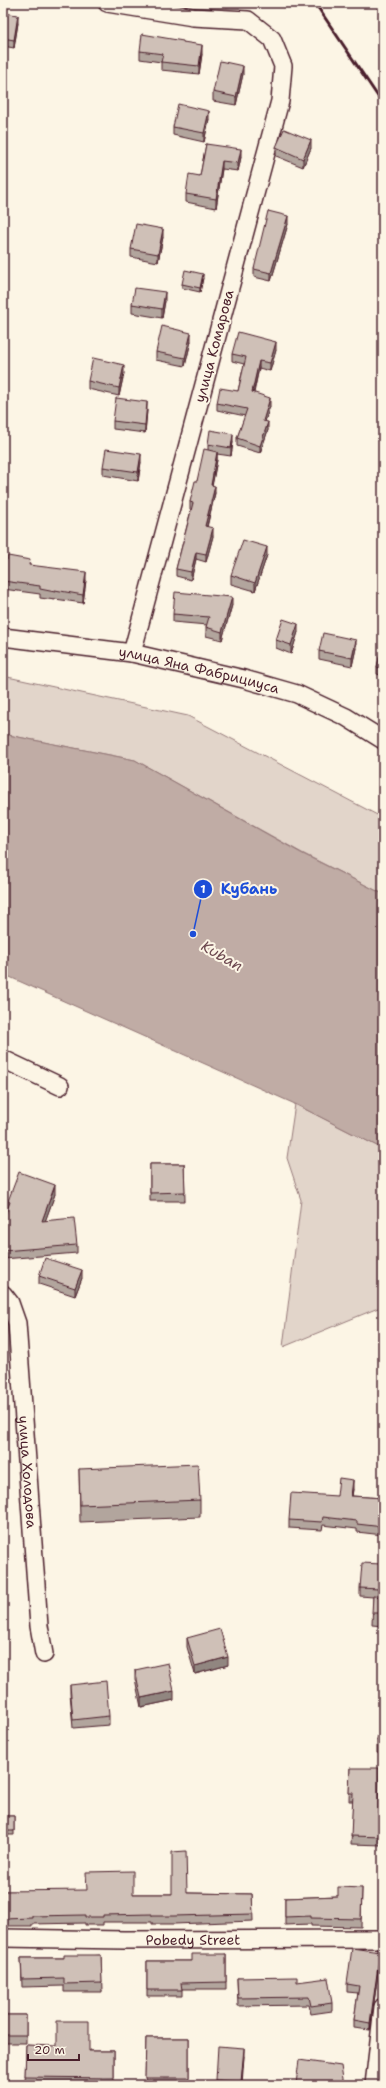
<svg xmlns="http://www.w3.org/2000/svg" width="386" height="2088" viewBox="0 0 386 2088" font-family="'Shantell Sans',sans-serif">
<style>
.green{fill:#e2d5ca;stroke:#967a7a}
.water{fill:#c0aca5;stroke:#917474}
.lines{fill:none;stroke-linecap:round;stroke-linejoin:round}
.minor-casing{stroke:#4a1f2b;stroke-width:20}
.minor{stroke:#fcf5e5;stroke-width:17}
.rail{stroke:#4a1f2b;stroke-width:3}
.wall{fill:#b2a59d;stroke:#4a1f2b}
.shaded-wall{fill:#918680;stroke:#4a1f2b}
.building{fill:#cfc0b7;stroke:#4a1f2b}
.labels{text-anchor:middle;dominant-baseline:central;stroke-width:4;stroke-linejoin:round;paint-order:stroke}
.street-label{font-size:14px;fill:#4a1f2b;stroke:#fcf5e5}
.water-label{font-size:15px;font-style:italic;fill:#6d4950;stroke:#fcf5e5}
.leader{fill:none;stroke:#1d4ed8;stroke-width:1.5}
.callout-dot{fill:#1d4ed8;stroke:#fcf5e5;stroke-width:1.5}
.mark-label{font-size:12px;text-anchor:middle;font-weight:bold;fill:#fff}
.callout-label{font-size:15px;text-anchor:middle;font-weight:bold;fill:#1d4ed8;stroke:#fcf5e5;stroke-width:4;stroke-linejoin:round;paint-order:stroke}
</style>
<rect width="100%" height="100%" fill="#fcf5e5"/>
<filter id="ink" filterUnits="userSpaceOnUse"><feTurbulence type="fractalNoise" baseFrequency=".025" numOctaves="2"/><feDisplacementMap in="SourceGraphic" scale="8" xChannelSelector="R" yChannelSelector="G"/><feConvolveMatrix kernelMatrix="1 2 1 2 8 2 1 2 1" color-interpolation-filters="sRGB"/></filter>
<g filter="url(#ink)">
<path class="green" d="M3,676l185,40 195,102v76l-81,-41 -167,-93 -132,-26z
M295,1104l88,45v157l-100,41 18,-147 -14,-42z"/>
<path class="water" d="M3,734l132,26 166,93 82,41v255l-88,-45 -292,-130z"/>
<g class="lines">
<defs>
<g id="minor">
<path d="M107,3l86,14 55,3 24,19 11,27 -3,35 -148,552"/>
<path id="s1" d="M3,637l129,16 112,26 53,15 49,23 37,23"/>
<path d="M3,1059l57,27"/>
<path id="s2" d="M3,1294l7,9 7,20 22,303 5,28"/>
<path id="s3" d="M3,1938l121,2 259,-1"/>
<path d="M374,2085l9,-78"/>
</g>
</defs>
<use href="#minor" class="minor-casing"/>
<use href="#minor" class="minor"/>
<path class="rail" d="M315,3l68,101"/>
</g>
<path class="wall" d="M3,13l15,10 -4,25 -11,-2z
M183,42l19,12 -3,20 -38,-4v-8l-21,-3v-8z
M243,74l-7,31 -23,-4v-9z
M209,119l-5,23 -31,-7v-8z
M206,144l35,13 -3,14 -16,-2 -6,39 -30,-6v-8l14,-18z
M276,147l35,1 -8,19 -27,-11z
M288,224l-17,57 -17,-4v-8z
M163,237l-5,25 -27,-5v-8z
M203,278l-3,14 -18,-4v-4z
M165,301l-3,17 -30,-5v-9z
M191,341l-6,25 -29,-6v-8z
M276,350l-6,21 -11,-3 -5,25 16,13 -5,15 3,9 -8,23 -23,-7v-8l8,-22 -28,-6v-7l21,-12 6,-27 -12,-3v-7z
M124,373l-5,23 -31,-7v-8z
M147,410l-2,23 -32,-4v-8z
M233,442l-2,14 -14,-2v6l-5,25 3,8 -8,34 6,9 -7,26 -10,-3 -5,21 -15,-4v-7l15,-59 -1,-1v-7l18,-52v-6z
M141,462l-3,19 -35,-6v-8z
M267,555l-12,36 -24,-7v-9z
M3,560l27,5 56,15 -3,23 -28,-4v1l-15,-2v-4l-37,-5z
M232,605l-10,35 -16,-4v-9l1,-2 -34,-3v-8z
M298,632l-7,22 -15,-6v-8z
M383,642v34l-6,-2v-7z
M356,648l-4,18 -33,-7v-8z
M150,1164h34l1,37h-35z
M55,1194l-10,27 32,24v8l-74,6v-38l5,-15v-5z
M39,1276l43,2 -7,18 -36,-12z
M79,1469l121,31v17l-120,5z
M353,1489l-1,7 31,2v37l-26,-3v-3l-34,-4 -1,5 -33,-2v-8l48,-24z
M381,1572l-1,25h3v29l-11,-1 1,-28 -13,-1v-8z
M187,1638l41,27 -33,9 -8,-27z
M135,1670l39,30 -33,7 -6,-28z
M70,1685l39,31v9l-36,3 -3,-35z
M383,1700v54l-6,-1v-12z
M350,1768l28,46 5,1v30l-32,-1 2,-43h-4z
M3,1816h11v19h-11z
M362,1888l-1,39 -50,-1v-2l-26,1v-27l53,-2z
M3,1891l130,3h39l15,-1 65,1 1,27 -79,3h-22v-2h-49v3h-18v-2l-53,1v2h-29z
M226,1954v35h-44v7h-35v-35h45z
M101,1955l1,37h-38v-6l-42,1 -1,-29h43z
M380,1960l-10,70 -16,-2v-8l4,-27 -11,-1v-8z
M237,1978l60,4 35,21v8l-21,3 -2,-9 -71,1z
M3,2015h23v28h-23z
M146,2038h43v47h-44z
M26,2045l63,6h25v34h-89z
M244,2056l-2,29h-26v-5z"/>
<path class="shaded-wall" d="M18,15v8l-4,25v-8z
M202,45v9l-3,20v-8z
M243,66v8l-7,31v-8z
M209,111v8l-5,23v-9z
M311,140v8l-8,19v-8z
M241,149v8l-3,14v-8z
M222,161v8l-6,39v-9z
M288,216v8l-17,57v-8z
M163,229v8l-5,25v-8z
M203,274v4l-3,14v-4z
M165,292v9l-3,17v-9z
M191,333v8l-6,25v-8z
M276,342v8l-6,21v-8z
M259,361v7l-7,31v-7z
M124,365v8l-5,23v-8z
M270,398v8l-7,22v-7z
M147,402v8l-2,23v-8z
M268,422v8l-8,23v-7z
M233,434v8l-2,14v-8z
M217,452v8l-6,32v-7z
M141,454v8l-3,19v-9z
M215,486v7l-10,41v-8z
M213,528v8l-7,26v-8z
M267,547v8l-12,36v-8z
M196,552v7l-5,21v-8z
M86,572v8l-3,23v-8z
M232,597v8l-10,35v-8z
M298,624v8l-7,22v-9z
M356,640v8l-4,18v-8z
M55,1185v9l-13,36v-9z
M82,1270v8l-7,18v-8z
M353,1480v9l-2,15v-8z
M381,1564v8l-2,25v-8z
M228,1657v8l-33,9v-8z
M174,1691v9l-33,7v-9z
M380,1952v8l-10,70v-7z
M244,2048v8l-3,29v-3z"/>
<path class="building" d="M3,13l15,2 -4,25 -11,-2z
M142,34l41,7v1l19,3 -3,21 -38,-4 2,-8 -23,-3z
M220,61l23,5 -7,31 -23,-5z
M178,104l31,7 -5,22 -31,-6z
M284,129l27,11 -8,19 -27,-12z
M206,144l35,5 -3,14 -16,-2 -6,38 -30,-5 3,-20 11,2z
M268,211l20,5 -17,57 -17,-4z
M136,224l27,5 -5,25 -27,-5z
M185,270l18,4 -3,14 -18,-4z
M135,288l30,4 -3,17 -30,-5z
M162,326l29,7 -6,25 -29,-6z
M238,332l38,10 -6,21 -11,-2 -7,31 18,6 -7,23 5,1 -8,24 -23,-8 10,-29 -30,-6 3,-15 18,3 8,-34 -14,-3z
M93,358l31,7 -5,23 -31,-7z
M116,398l31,4 -2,23 -32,-4z
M210,430l23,4 -2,14 -23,-4z
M106,449l35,5 -3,18 -35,-5z
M204,449l13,3 -6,33 4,1 -10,40 8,2 -7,26 -10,-2 -5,20 -15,-3 17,-66 -3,-1 5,-21h2z
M243,540l24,7 -12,36 -24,-8z
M8,556l22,4 -1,5 57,7 -3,23 -28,-5v2l-15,-3v-3l-37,-5v-21h4z
M175,592l57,5 -10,35 -16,-5 3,-10 -36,-3z
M283,619l15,5 -7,21 -15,-5z
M323,633l33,7 -4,18 -33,-7z
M383,642v27l-6,-2z
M150,1164h34l1,28 -35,1z
M19,1172l36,13 -13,36 32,-3 3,27 -74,6v-30l7,-19 -2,-1z
M45,1258l37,12 -7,18 -36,-12z
M198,1464l2,36 -120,5 -1,-36z
M339,1478l14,2 -2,16 32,2v29l-26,-3v-3l-34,-4 -1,5 -33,-2 2,-27 46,3z
M362,1563l19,1 -2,25 -19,-1z
M373,1596l10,1v16h-11z
M220,1629l8,28 -33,9 -8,-28z
M168,1663l6,28 -33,7 -6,-28z
M106,1681l3,35 -36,4 -3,-35z
M383,1700v41h-6z
M350,1768h29l-1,46 5,1v22l-32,-1 2,-43h-4z
M3,1816h11v15h-11z
M186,1851l1,42 65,1 1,20 -79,2h-22v-2l-49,1v2h-18v-2l-53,1v2l-29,1v-28l84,-1 -1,-18 47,-1v23h39v-42z
M338,1887l24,1 -1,31 -50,-1v-2l-26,1v-19l53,-2z
M352,1948l28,4 -10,71 -16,-3 5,-34 -12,-2z
M192,1954h34v28l-45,1 1,7h-35v-29h45z
M64,1955h37l1,28 -38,1v-6l-42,1 -1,-21h43z
M297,1977v5l31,-4 4,25 -21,3 -2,-9 -71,1 -1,-20z
M3,2015h23v20h-23z
M57,2021h32v30h25v27l-89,-1 1,-32 31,1z
M146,2038h43v40h-44z
M218,2046l26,2 -3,34 -25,-2z
M299,2060l42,6 3,19h-38l-10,-1z"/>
</g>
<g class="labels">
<g class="street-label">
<text transform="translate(214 346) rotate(-75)">улица Комарова</text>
<text stroke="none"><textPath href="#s1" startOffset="199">улица Яна Фабрициуса</textPath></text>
<text stroke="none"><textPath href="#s2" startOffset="182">улица Холодова</textPath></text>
<text stroke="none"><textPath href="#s3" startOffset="190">Pobedy Street</textPath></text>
</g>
<g class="water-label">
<text transform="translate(222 956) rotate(30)">Kuban</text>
</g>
</g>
<path class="leader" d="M193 934L203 889"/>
<g class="callout-dot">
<circle cx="193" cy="934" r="4"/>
<circle cx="203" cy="889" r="10"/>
</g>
<g class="mark-label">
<text x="203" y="893">1</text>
</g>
<g class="callout-label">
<text x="249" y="894">Кубань</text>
</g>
<rect width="386" height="2088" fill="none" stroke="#fcf5e5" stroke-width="16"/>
<rect x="8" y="8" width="370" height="2072" fill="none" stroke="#4a1f2b" stroke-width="1.5" filter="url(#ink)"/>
<path d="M28 2054v6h51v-6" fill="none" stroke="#4a1f2b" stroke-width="2"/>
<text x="34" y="2054" font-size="12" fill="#4a1f2b" stroke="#fcf5e5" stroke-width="3" paint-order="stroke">20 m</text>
</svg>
